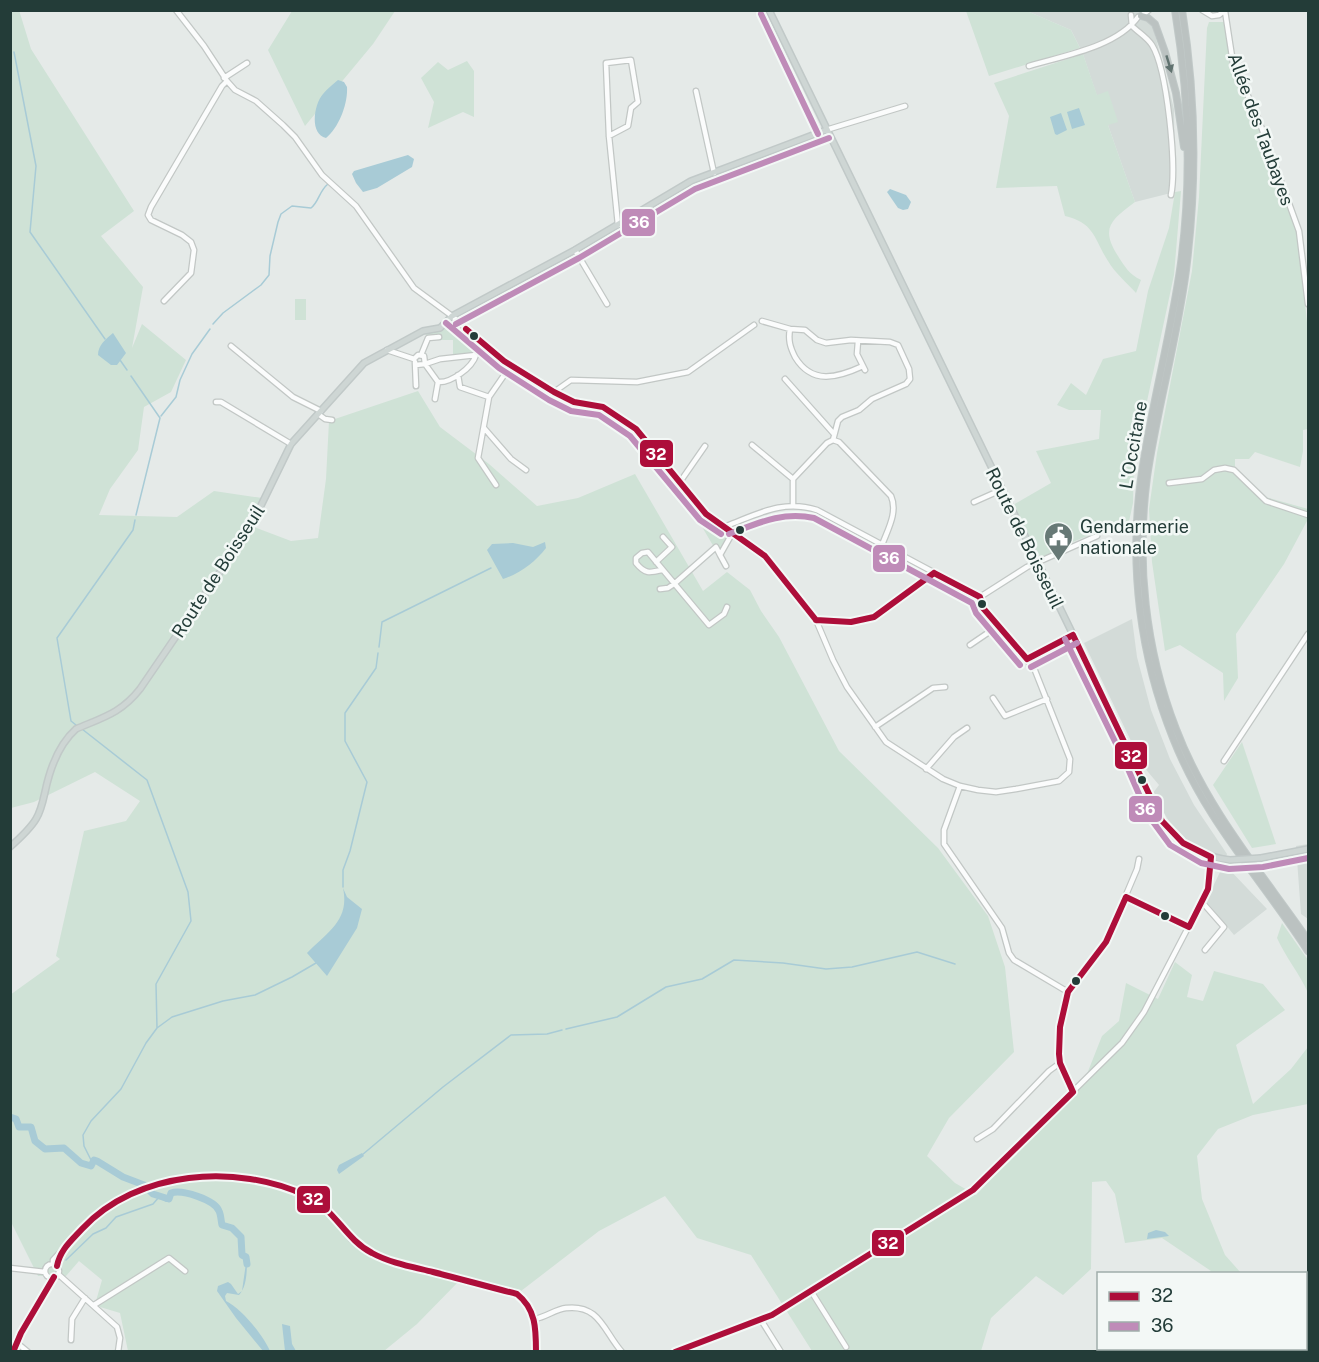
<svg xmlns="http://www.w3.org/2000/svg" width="1319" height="1362" viewBox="0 0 1319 1362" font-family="'Public Sans',sans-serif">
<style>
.built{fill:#d3dbd8}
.green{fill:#cfe2d6}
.water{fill:#a8cbd6}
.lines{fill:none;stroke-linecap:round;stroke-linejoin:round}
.stream{stroke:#a8cbd6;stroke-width:1.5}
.river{stroke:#a8cbd6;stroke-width:7}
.minor-casing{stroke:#c2c7c5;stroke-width:7}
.major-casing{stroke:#c1c9c8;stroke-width:8}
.highway-casing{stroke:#c1c9c8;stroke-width:8}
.minor{stroke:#fbfcfc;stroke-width:4.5}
.major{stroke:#ced6d4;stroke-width:5}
.highway{stroke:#bbc2c1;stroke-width:6}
.major-bridge-casing{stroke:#c1c9c8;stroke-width:8;stroke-linecap:butt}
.major-bridge{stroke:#ced6d4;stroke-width:5}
.bus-1-casing{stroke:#f3f8f6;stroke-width:10}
.bus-2-casing{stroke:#f3f8f6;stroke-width:10}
.bus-1{stroke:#ad0e3a;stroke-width:6}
.bus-2{stroke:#bf8bb8;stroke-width:6}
.oneway{fill:#60726f}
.bus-dot{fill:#233c38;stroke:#f3f8f6;stroke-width:2}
.labels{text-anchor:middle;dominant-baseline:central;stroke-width:5;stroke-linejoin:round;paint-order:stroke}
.street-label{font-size:18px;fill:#233c38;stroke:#f3f8f6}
.poi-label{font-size:18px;fill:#233c38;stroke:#f3f8f6;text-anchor:start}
.line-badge{stroke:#f3f8f6;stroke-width:2}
.badge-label{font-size:16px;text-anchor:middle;font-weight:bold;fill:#fff}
</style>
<rect width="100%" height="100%" fill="#e5eae8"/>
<path class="built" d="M1027,11h122l25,98 1,83 -40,10 -27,-77v-33l-11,4 -14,-42 -12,-24z
M1132,619l5,38 14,53 19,49 24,46 33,49 -1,3 -17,-5 -21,-11 -16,-14 -19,-34 6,-8 -16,-19 -59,-123z
M1308,844v75l-7,-5 -5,-68z
M1226,866l41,43 -33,26 -28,-34 15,-31z"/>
<path class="green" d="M19,10l12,39 103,162 -33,25 42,51 -11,61 10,-24 44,36 -15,32 -27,15 -6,43 -28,39 -11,26 78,2 37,-26 48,7 -8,29 37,14 27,-3 8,-59 3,-58 89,-30 22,36 49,37 48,42 41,-8 57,-24 68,117 24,-19 23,18 11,21 18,26 60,114 99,97 50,68 17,51 9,85 -65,66 -22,38 28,27 21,12 107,-111 19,-48 17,-15 7,-38 32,16 17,-37 17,13 -5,22 16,4 11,-30 49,13 22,26 -49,35 17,59 38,-35 17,-22v57l-55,11 -35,14 -21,27 5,43 23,56 16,18h-34l4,-2 -49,-33 -37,5 -10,-49 -9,-13 -14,1 -1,87 -28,26 -27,-19 -45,42 -10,33h-169l-61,-96 -54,-17 -32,-42 -66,35 -78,60 -60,-12 -44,45 -33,27h-256l-8,-38 -20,-6 -4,-6 6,-21 -23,-19 -13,15h-28l-27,-54 -1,-227 50,-36 -4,-3 28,-125 42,-10 14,-20 -45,-29 -61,30 -23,6 -1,-797z
M292,11h103l-22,33 -68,82 -37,-76z
M966,11h61l44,19 9,18 -91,28z
M1209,22h15l12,51 29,65 33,96 10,98v97l-5,1v21l-3,16 -45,-15 -6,7h-14v13l20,22 53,15v12h-1l-23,43 -48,70 2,44 -14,23 -1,-28 -43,-28 -15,6 -13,-89 -3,-53 8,-56 35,-182 7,-74 8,-169z
M1083,54l14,41 11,-4 10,31 -10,3 27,77c-24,18 -35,26 -17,54 7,11 11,18 23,24l-5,13c-9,-10 -21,-20 -28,-32 -14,-22 -13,-38 -43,-45l-8,-30 -61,2 13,-72 -15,-33z
M467,61l7,10v46l-11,-5 -35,16 6,-26 -13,-24 17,-16 10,8z
M1181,191l-7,84 -40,187 -1,41 -5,23 -6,3 -6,-5 -60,25 -5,5 -11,3 -27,-52 38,-22 -15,-32 63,-12 2,-29h-32l-12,-5 14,-22 15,12 17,-36 33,-8 12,-60 21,-63 6,-36z
M295,299h11v21h-11z
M451,320l24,22 -3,12 -19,3v-17h-14v-4l-13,-1v-3z
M702,512l26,21 1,4 -11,17 -20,-34z
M1242,742l34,102 -24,4 -39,-63z
M1282,923l26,37v33c-8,-19 -22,-35 -31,-55z
M1308,1270v75l-2,6h-18l1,-2 17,-1v-74l-4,-1z"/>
<path class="water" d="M338,80l6,2 3,5c1,17 -8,40 -21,51 -17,-4 -12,-34 -3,-44 4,-5 10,-10 15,-14z
M1079,108l6,17 -13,4 -5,-17z
M1061,113l6,17 -10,5 -2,-1 -5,-17z
M408,155l6,4 -2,8 -35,21 -14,4 -7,-9 -4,-9 2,-3z
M890,189l16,6 5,7 -3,7 -5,1 -5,-2 -11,-16z
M113,333l13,20 -9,12h-6l-13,-10c0,-10 8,-16 15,-22z
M545,542l1,6c-11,14 -25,25 -43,31l-16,-29 5,-6 21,-1 20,4z
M343,888l4,9 15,12 -5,19 -30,48 -20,-23c20,-21 43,-32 36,-65z
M11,1117l5,2 3,8h12c3,9 5,24 19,22 6,0 9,-4 14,-2 12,5 13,18 27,19l3,-6 3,1 26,16 21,8 -3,1c-6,-5 -11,-4 -18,-7 -10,-5 -19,-10 -26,-17l-6,5 -10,-1 -18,-18c-6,0 -10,3 -15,3 -13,0 -15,-13 -18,-22l-13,-1 -2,-9z
M362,1153l2,3 -25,18 -2,-4 2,-5z
M173,1191c17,-1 33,8 46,18l3,16 10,3 9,9 1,17 5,4c0,12 0,29 -8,37l-12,-2 -2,3 1,5c15,7 38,35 44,50h-7l-27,-33 -19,-27 1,-5 10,-4 3,2 7,10 4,-3 4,-28 -1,-5 -5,-1c1,-10 3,-25 -9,-28 -4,-1 -7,-1 -11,-3l-2,-16 -19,-12 -24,-6 -5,9 -4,1 -15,-8 16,5h2z
M1156,1230l9,2 4,4 -22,3 1,-6z
M282,1324l8,2 2,18 4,7h-11z"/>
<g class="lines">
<path class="stream" d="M14,52l22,114 -6,66 75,107
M213,324l10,-11 38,-28 8,-10 1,-19 8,-34 3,-8 11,-8 19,2c8,-6 8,-17 17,-24
M120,360l7,10
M131,376l29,42 -24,97
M161,416l15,-19 4,-17 12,-26 18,-25
M379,647l3,-25 109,-54
M76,725l-5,-4 -14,-83 76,-108 2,-10
M82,729l65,51 41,112 3,29 -35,63 1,44 -11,15 -25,46 -30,32 -8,14 1,11 8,16
M343,887v-17l7,-19 17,-69 -22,-41v-28l31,-45 2,-15
M157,1028l15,-11 51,-16 32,-6 37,-18 24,-14
M566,1029l51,-12 49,-30 36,-8 32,-19 49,3 43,6 26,-2 65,-15 38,12
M362,1155l81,-68 68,-52 36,-1 15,-4
M66,1260l27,-26 13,-6 10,-11 37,-13 6,-7"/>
<path class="river" d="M10,1117l6,2 3,8h12l4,14 10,8 19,-1 17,15 10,3 3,-6 3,1 26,16 21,8 9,9 16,5 2,-6c11,-4 44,7 48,18 2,4 2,10 3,14l10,3 9,9 1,18 4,2 1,7"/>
<defs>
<path id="minor" d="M176,10l28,36 23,35 8,9 21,11 27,24 12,12 27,38 34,31 58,82 38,28 52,45 50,31 20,10 20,2 9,3 33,22 70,85 59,42 51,64 17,40 14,27 39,55 57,37 17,7 18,4 18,2 20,-3 43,-8 10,-9 1,-13 -36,-91 -51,-60 -3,-11 -163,-87c-34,-11 -59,4 -91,16
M1202,10l10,6 7,-1 6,-5
M1225,11l8,52 25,55 41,113 9,73
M1131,15l1,11c6,6 15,11 20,19 15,24 25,121 19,150
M1141,16l8,-6
M1029,66c33,-10 88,-19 109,-49
M224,78l23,-15
M696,91l18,82
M826,130l79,-24
M609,136l19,-10 3,-18 7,-6 -7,-42 -25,3 3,73 9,89
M575,250l32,54
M164,301l27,-28 3,-23 -3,-8 -9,-7 -31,-15 -3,-5 3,-8 71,-121 5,-5
M762,321l28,8 15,1 12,10 9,3 25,-3 39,2 8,3 11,24 1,10 -4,5 -34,15 -13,11 -17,7 -4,4 -5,19
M790,329c-2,11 0,18 5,28 17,28 42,21 68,9
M858,341l-1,13 8,16
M231,346l62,51 28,14
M387,350l27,9
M421,355l7,-17 11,-1
M414,359l4,-4 6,1 1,8 13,18
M415,362l1,24
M416,365l9,-1 15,-5 36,-4
M458,375l2,12 29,10
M785,379l49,55
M438,382c13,1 34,-14 38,-27 1,-5 1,-10 2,-15
M554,392l17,-12 66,2 51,-10 66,-47
M435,399l3,-17
M216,402h5l70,42
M318,414l7,5 7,1
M484,428l27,31 15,11
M752,445l41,34
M680,482l25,-36
M1169,483l33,-4 12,-9 11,-2 9,2 32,31 42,14
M496,485l-18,-27 11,-61 18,-26 2,-6
M974,502l27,-12
M793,505v-26l34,-36 6,-3 6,2 52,54c7,16 -3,33 -9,49
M656,562l16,-15 -9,-10
M726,566l-6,-11 13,-23
M662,570c-13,3 -17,4 -26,-7v-5l6,-5 6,-1 61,73 15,-11 3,-7
M660,589l8,-1 6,-4 42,-37 4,8
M980,597l47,-30 70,-31
M816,620l35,2 23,-5 60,-44
M970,645l28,-19
M1027,659l46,-24
M993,698l12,18 42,-17
M875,727l58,-39 12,-1
M1224,761l84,-127
M926,769l28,-32 13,-9
M960,786l-16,44v14l58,84 7,25 5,7 54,32
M1126,897l63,30
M1202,902l22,25 -19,23
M1073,1092l-13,-29 -1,-9 1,-27 8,-35 38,-50 31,-73 2,-10
M977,1139l16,-10 56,-58 11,-8
M53,1264v-4l32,-34 20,-18 39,-19 40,-11 30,-1 40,2 34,9 22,9 17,12 24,30 21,14 29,11 116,30c21,14 19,35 19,58
M45 1271a7 7 0 1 1 14 0a7 7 0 1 1-14 0Z
M10,1268l35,4
M58,1274l59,53 3,11 -2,14
M811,1291l35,56
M94,1305l75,-47 16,13
M535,1319c11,-2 21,-10 31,-11 34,-4 38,24 56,44
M761,1320l20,32
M71,1340l1,-21 13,-21
M17,1343l11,9
M13,1352l8,-19 33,-56
M674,1352l58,-21 40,-16 201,-125 149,-147 22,-31 60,-115 5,-13 2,-27"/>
<path id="major" d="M769,10l364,748c21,51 36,95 97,102
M10,847c9,-8 20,-18 26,-28 5,-8 7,-18 9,-27 5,-24 13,-47 31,-63 28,-12 45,-16 64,-40l110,-161 41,-84 73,-81 59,-32 17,-3 12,-12 123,-66 116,-69 135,-51
M1261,858l47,-9"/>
<path id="highway" d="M1175,10c14,84 17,169 6,253 -10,73 -30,143 -40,216 -12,87 -1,177 32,259 33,84 88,140 135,213
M1182,10c14,87 15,173 4,260 -9,70 -29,138 -39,207 -11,85 -2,172 29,252 30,79 84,142 132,211
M1141,16l7,2 7,6 10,28 11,41 8,54"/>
</defs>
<use href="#minor" class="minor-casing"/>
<use href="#major" class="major-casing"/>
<use href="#highway" class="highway-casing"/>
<use href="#minor" class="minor"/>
<use href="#major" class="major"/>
<use href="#highway" class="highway"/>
<defs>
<path id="major-bridge" d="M1230,860l31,-2"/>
</defs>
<use href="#major-bridge" class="major-bridge-casing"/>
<use href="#major-bridge" class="major-bridge"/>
<defs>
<path id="bus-1" d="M466,329l38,32 50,31 20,10 29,5 33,22 70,85 59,42 51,64
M934,573l46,24 3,11 44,51
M816,620l35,2 23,-5 60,-44
M1073,635l89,186 21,22 28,14
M1027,659l46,-24
M1126,897l63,30
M1189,927l19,-38 3,-32
M1073,1092l-13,-29 -1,-9 1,-27 8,-35 38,-50 20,-45
M57,1266c3,-16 14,-25 25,-37 55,-59 155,-66 225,-33 28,13 38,43 65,57 18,10 41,14 61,19 28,7 56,15 84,22 19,15 19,35 19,58
M13,1352l8,-19 33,-56
M675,1352l97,-37 201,-125 100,-98"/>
<path id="bus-2" d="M761,14l57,120
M446,323l53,45 50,32 22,11 28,4 31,21 70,84 21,14
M456,324l123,-66 116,-69 134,-51
M729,534c29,-11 54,-23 85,-16l158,85 4,10 44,52
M1065,639l60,123 23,53 22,30 31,18 28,6 34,-2 45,-9
M1031,667l46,-24"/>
</defs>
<use href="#bus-1" class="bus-1-casing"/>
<use href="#bus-2" class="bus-2-casing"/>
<use href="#bus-1" class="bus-1"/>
<use href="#bus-2" class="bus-2"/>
</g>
<defs><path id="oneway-solid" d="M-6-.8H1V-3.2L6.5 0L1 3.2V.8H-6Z" transform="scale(1.5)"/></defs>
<use class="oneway" href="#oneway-solid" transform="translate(1169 64) rotate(73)"/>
<defs>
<symbol id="civic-pin" viewBox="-11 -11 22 30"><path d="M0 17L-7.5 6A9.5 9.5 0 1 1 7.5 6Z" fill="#677976" stroke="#f3f8f6"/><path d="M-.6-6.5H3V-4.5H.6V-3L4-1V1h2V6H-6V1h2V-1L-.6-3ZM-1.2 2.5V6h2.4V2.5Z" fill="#fff"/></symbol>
</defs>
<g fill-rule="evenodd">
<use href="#civic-pin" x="1042" y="520" width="33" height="45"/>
</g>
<g class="bus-dot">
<circle cx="474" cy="336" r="5"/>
<circle cx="740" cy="530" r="5"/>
<circle cx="982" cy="604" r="5"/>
<circle cx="1142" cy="780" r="5"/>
<circle cx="1165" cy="916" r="5"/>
<circle cx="1076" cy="981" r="5"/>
</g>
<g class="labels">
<g class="street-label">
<text transform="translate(1261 129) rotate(70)">Allée des Taubayes</text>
<text transform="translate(1133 445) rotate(-80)">L'Occitane</text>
<text transform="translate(1025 538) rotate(64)">Route de Boisseuil</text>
<text transform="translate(218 571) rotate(-57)">Route de Boisseuil</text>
</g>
<g class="poi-label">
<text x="1080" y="526">Gendarmerie<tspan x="1080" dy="21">nationale</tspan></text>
</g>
</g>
<g class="line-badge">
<rect x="621" y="208" width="35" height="29" rx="6" fill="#bf8bb8"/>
<rect x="639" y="439" width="35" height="29" rx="6" fill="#ad0e3a"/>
<rect x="872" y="544" width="34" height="29" rx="6" fill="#bf8bb8"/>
<rect x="1114" y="741" width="34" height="29" rx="6" fill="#ad0e3a"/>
<rect x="1128" y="795" width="35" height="28" rx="6" fill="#bf8bb8"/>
<rect x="296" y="1185" width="35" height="29" rx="6" fill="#ad0e3a"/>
<rect x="871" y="1229" width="34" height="28" rx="6" fill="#ad0e3a"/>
</g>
<g class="badge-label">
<text x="639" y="228">36</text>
<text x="656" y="460">32</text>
<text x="889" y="564">36</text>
<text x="1131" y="762">32</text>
<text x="1145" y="815">36</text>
<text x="313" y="1205">32</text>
<text x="888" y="1249">32</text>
</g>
<rect width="1319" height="1362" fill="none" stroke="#233c38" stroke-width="24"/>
<rect x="1097" y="1272" width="210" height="78" fill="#f3f8f6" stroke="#a0adaa" stroke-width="1.5"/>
<rect x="1109" y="1292" width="30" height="9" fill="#ad0e3a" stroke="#a0adaa" stroke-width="1.5"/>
<text x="1151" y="1302" font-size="18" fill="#233c38">32</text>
<rect x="1109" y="1322" width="30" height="9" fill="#bf8bb8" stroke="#a0adaa" stroke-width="1.5"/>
<text x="1151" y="1332" font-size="18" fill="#233c38">36</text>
</svg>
